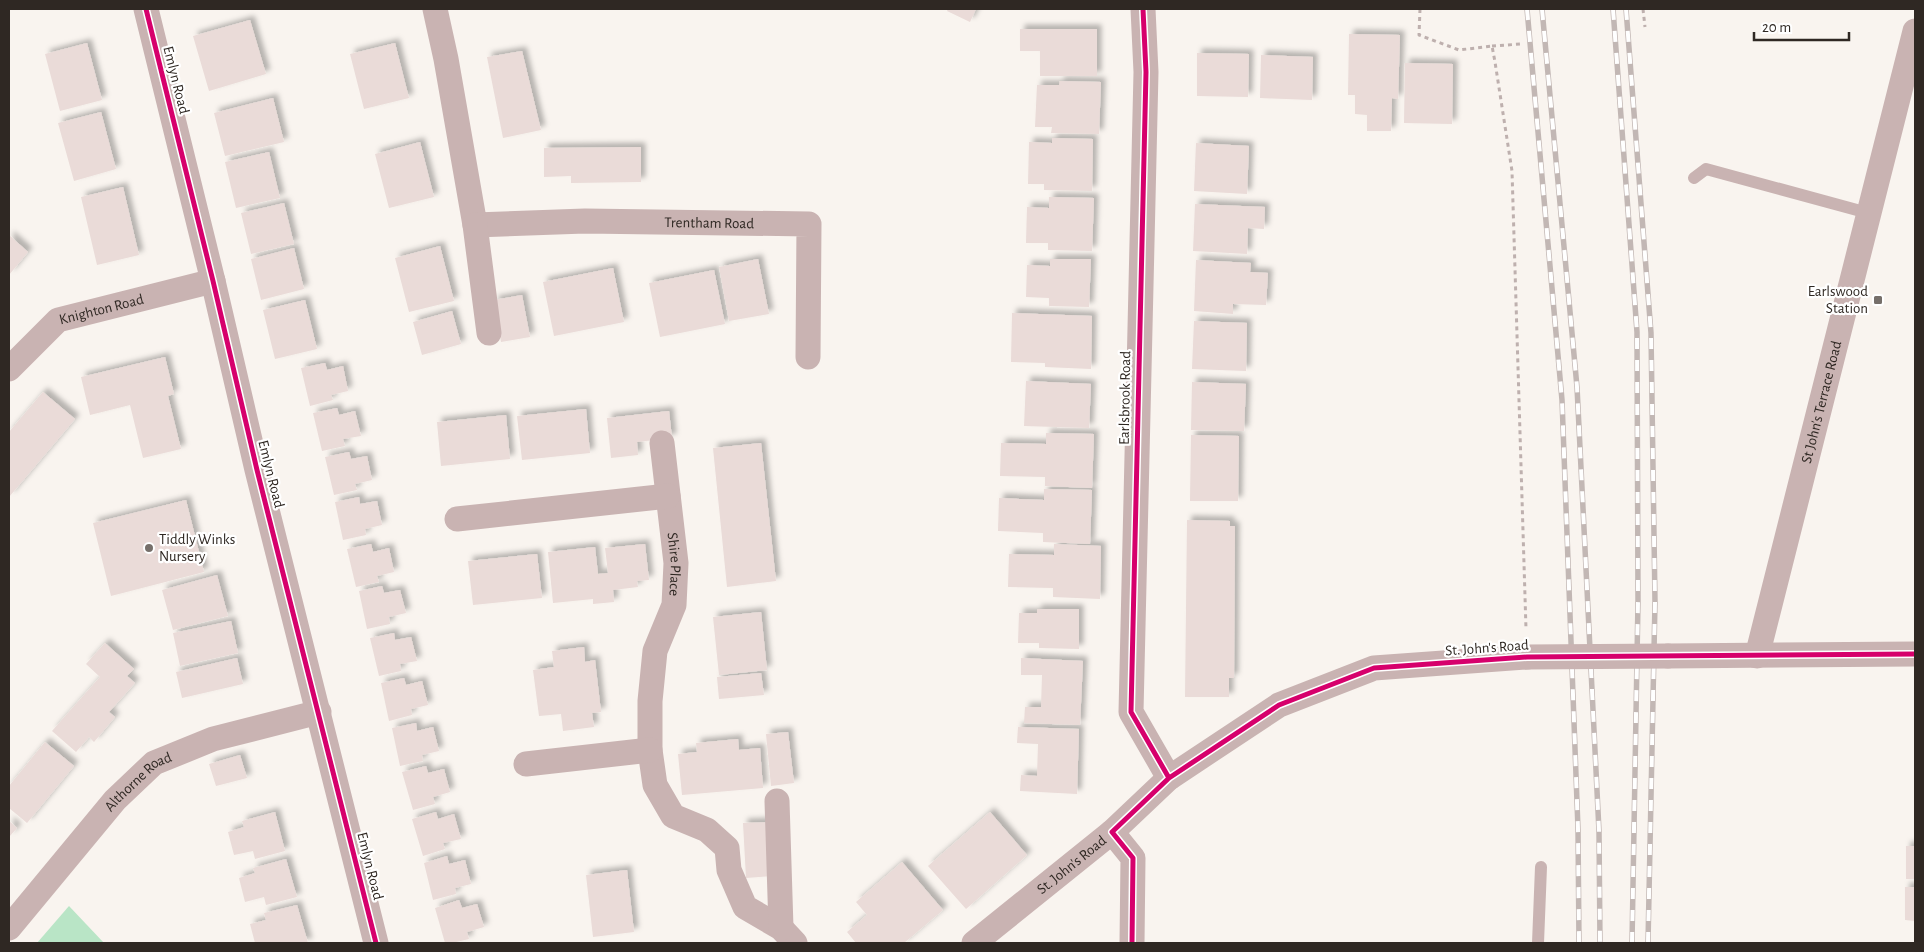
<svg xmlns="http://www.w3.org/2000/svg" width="1924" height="952" viewBox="0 0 1924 952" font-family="'Alegreya Sans',sans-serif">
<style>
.green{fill:#b9e5c6}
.building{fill:#eadbd8;filter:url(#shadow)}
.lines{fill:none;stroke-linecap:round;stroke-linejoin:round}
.path{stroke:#beb0ae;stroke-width:3;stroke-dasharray:4 4;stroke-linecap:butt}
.service{stroke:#c9b3b2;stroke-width:12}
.minor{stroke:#c9b3b2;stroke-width:25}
.rail-casing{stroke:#c2b7b4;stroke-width:5.5}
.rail{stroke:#fff;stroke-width:4;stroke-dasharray:11;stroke-linecap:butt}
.minor-bridge{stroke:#c9b3b2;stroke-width:25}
.cycleway-casing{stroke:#fff;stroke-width:8}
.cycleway{stroke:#d6006c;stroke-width:5}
.poi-dot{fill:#766f6a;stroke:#fff;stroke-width:2}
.labels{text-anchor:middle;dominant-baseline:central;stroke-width:4.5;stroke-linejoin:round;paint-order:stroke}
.street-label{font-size:15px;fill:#2f2823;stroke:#fff}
.poi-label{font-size:15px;fill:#2f2823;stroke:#fff;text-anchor:end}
</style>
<defs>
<filter id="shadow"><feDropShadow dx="4.5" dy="-4.5" stdDeviation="2.5" flood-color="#0004"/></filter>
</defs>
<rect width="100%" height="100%" fill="#f9f4ef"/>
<path class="green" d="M69,906l35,37h-67z"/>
<path class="building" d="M948,9h28l-6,13 -23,-11z
M250,20l16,54 -57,17 -16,-55z
M1020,29h77v47h-57v-25h-20z
M1349,34l51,1 -2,64 -6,-1 -1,33h-24v-16l-12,-1v-19h-7z
M87,43l15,57 -42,11 -15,-57z
M395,43l14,55 -45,11 -14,-55z
M522,51l19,79 -38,8 -16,-81z
M1197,53l52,1 -1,43 -51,-1z
M1261,55l52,2 -1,43 -52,-2z
M1405,63l48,1 -1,60 -48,-1z
M1060,81l41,1 -2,52 -48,-1 1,-6h-17l2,-42h22z
M273,98l11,44 -59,14 -11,-43z
M101,112l15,57 -42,12 -16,-58z
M1052,138l41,1 -1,52 -48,-1v-6h-16l1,-42 23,1z
M420,142l14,55 -45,11 -14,-54z
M1196,143l53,3 -2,48 -53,-3z
M641,147v35l-70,1v-7l-27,1v-29z
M269,152l11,46 -44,10 -11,-46z
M123,187l16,68 -42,10 -16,-68z
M1049,197l45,1 -2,53 -44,-1v-7h-22l1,-36 22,1z
M284,203l10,41 -43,10 -10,-41z
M1195,204l70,3 -1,22 -16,-1 -1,26 -54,-3z
M9,235l19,17 -19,23z
M440,246l14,55 -45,11 -14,-54z
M294,248l10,41 -43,11 -10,-41z
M758,259l11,55 -40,7 -10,-54z
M1050,259h41l-2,48 -40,-1v-8l-23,-1 1,-32 23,1z
M1196,260l55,3 -1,9 18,1 -2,32 -33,-1v10l-39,-3z
M613,268l11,54 -70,14 -11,-54z
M714,270l11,54 -65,13 -11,-54z
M522,295l8,42 -29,5 -7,-42z
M305,300l12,49 -42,10 -12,-49z
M452,311l9,33 -39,11 -9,-33z
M1012,313l80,3 -1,53 -46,-2v-4l-34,-1z
M1194,321l53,2 -1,48 -54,-2z
M165,357l9,37 -6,2 13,53 -38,9 -13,-53 -40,10 -9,-38z
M325,363l2,7 16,-4 5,25 -17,4 2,5 -23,6 -9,-38z
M1026,381l65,3 -2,44 -65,-2z
M1192,382l54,2 -2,47 -53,-1z
M43,392l32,27 -66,78v-65z
M337,408l2,7 16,-4 6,25 -18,3 2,7 -23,5 -9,-38z
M586,409l4,44 -68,7 -5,-44z
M669,411l3,27 -35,4 1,13 -27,3 -4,-40z
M506,415l4,44 -69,7 -4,-44z
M1046,433l48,1 -2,54 -47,-2v-9l-45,-1 1,-33 45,1z
M1191,435l48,1 -1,65h-48z
M761,443l15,138 -49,6 -14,-139z
M349,452l2,7 16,-3 5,24 -17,4 2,6 -23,5 -9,-38z
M1044,489l48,1 -2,54 -47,-2v-9l-45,-2 1,-33 45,2z
M359,497l1,7 17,-3 5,24 -17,4 1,6 -23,5 -8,-38z
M186,500l18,72 -93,24 -18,-73z
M1187,520l43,1v5h5l-1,152h-5v19h-44z
M371,544l2,8 16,-4 5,24 -17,4 2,6 -23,5 -9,-38z
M645,544l4,36 -12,1 1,6 -25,3 1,12 -21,2v-5l-40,4 -5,-51 47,-5 3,27 10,-1 -3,-25z
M1054,544l47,2 -1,53 -47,-2v-9l-45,-1 1,-33 45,1z
M537,554l5,44 -69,7 -5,-44z
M217,575l11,41 -55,14 -11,-40z
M382,586l2,7 16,-3 6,23 -17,4 1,7 -23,5 -8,-38z
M1037,609h42v40l-40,-1v-5h-21l1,-30h18z
M761,612l6,58 -48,5 -6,-58z
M231,621l7,32 -58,13 -7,-33z
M394,633l1,7 16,-3 6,24 -17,3 1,7 -22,5 -9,-38z
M105,643l29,26 -7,7 8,7 -26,29 6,5 -21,25 -5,-5 -13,15 -24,-21 48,-54 -14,-13z
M584,647l1,15 10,-2 6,52 -9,1 2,14 -31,4 -2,-17 -22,2 -6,-46 21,-3 -2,-16z
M237,658l6,26 -61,14 -6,-26z
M1021,658l62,3 -3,64 -56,-2 1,-16h16l1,-32h-21z
M761,673l3,22 -45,4 -2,-22z
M404,678l2,7 16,-4 6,24 -17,4 1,6 -23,6 -8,-38z
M416,723l1,8 16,-4 6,24 -17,4 1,6 -23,5 -8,-38z
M1018,727l61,2 -2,65 -57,-3 1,-16 16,1 1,-32 -21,-1z
M788,732l6,51 -23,3 -5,-52z
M738,739l1,11 21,-2 3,40 -81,7 -4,-41 19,-2 -1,-9z
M45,742l29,24 -47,57 -18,-15v-22z
M240,755l7,23 -31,8 -7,-22z
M426,766l2,7 16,-4 6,23 -17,5 2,7 -22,6 -11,-38z
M275,812l10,39 -30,8 -2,-8 -19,4 -6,-23 16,-5 -2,-6z
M436,812l2,7 16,-5 7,25 -18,4 2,6 -22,7 -11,-37z
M990,812l37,43 -61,54 -38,-43z
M9,821l8,7 -8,9z
M770,822l3,54 -27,2 -3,-55z
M1906,846h9v33h-9z
M447,856l2,8 16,-4 6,24 -16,4 1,6 -23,6 -9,-37z
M286,859l11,38 -31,8 -2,-8 -19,5 -6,-24 16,-5 -2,-5z
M902,862l41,48 -39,33h-48l-9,-11 20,-17 -11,-13z
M627,870l7,62 -41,5 -7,-62z
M1905,887h10v34l-10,-1z
M459,900l3,8 15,-4 7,23 -17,5 2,7 -17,4h-7l-10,-35z
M297,905l11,38h-53l-5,-19 16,-4 -2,-7z"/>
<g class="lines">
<path class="path" d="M1420,9l-1,26 40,15 33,-4 3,16 17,109 14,458
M1643,9l2,18
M1492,46l29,-2"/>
<path class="service" d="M1694,178l12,-9 162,44
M1538,943l3,-76"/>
<g class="minor">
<path d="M146,9l67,272 44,189 119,473"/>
<path id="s1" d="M435,9l11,50 29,166 110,-4 224,3 -1,133"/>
<path d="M1143,9l3,63 -15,640 38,66"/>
<path d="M475,225l14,108"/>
<path id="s2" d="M9,369l49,-49 155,-39"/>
<path id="s3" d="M662,443l14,120 -2,42 -19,46 -5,50v49l5,35 18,31 34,14 20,18 2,22 16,37 36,21 14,15"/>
<path d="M457,519l211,-23"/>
<path d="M1668,656l247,-2"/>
<path id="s4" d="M1757,656l158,-625"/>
<path d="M526,764l124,-14"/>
<path d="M777,801l4,127"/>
<path d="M1112,832l21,26 -1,85"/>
<path id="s5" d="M9,928l106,-128 39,-37 59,-24 106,-27"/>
<path id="s6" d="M974,943l138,-111 57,-54 110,-73 95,-37 153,-11"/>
</g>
<defs>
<path id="rail" d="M1527,9l35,391 16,429 1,114
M1542,9l35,378 22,444 1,112
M1613,9l24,323 1,269 -6,342
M1626,9l25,324 4,269 -7,341"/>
</defs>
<use href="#rail" class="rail-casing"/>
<use href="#rail" class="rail"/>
<path class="minor-bridge" d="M1527,657l141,-1"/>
<defs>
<path id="cycleway" d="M146,9l67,272 44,189 119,473
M1143,9l3,63 -15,640 38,66
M1132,943l1,-85 -21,-26 57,-54 110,-73 95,-37 153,-11 388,-3"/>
</defs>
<use href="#cycleway" class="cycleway-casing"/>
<use href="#cycleway" class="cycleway"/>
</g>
<g class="poi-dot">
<rect x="1873" y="295" width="10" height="10" rx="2.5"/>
<circle cx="149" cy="548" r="5"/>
</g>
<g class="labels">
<g class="street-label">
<text transform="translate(176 80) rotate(76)">Emlyn Road</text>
<text stroke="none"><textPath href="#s1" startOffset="454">Trentham Road</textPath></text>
<text stroke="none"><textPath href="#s2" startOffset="114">Knighton Road</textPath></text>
<text transform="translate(1125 398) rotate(-89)">Earlsbrook Road</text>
<text stroke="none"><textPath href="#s4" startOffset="262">St John's Terrace Road</textPath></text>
<text transform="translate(271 474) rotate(76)">Emlyn Road</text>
<text stroke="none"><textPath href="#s3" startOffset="122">Shire Place</textPath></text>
<text transform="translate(1487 648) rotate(-4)">St. John's Road</text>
<text stroke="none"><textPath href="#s5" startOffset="196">Althorne Road</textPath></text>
<text stroke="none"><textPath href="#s6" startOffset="125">St. John's Road</textPath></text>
<text transform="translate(370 866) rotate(76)">Emlyn Road</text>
</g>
<g class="poi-label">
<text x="1868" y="291">Earlswood<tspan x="1868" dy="17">Station</tspan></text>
<text x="159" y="539" text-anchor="start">Tiddly Winks<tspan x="159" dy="17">Nursery</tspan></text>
</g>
</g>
<rect width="1924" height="952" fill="none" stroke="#2f2823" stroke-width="20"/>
<path d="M1754 32v8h95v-8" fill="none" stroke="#2f2823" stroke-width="2.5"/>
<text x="1762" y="32" font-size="15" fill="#2f2823" stroke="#ffffff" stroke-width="4" paint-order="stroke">20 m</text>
</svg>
